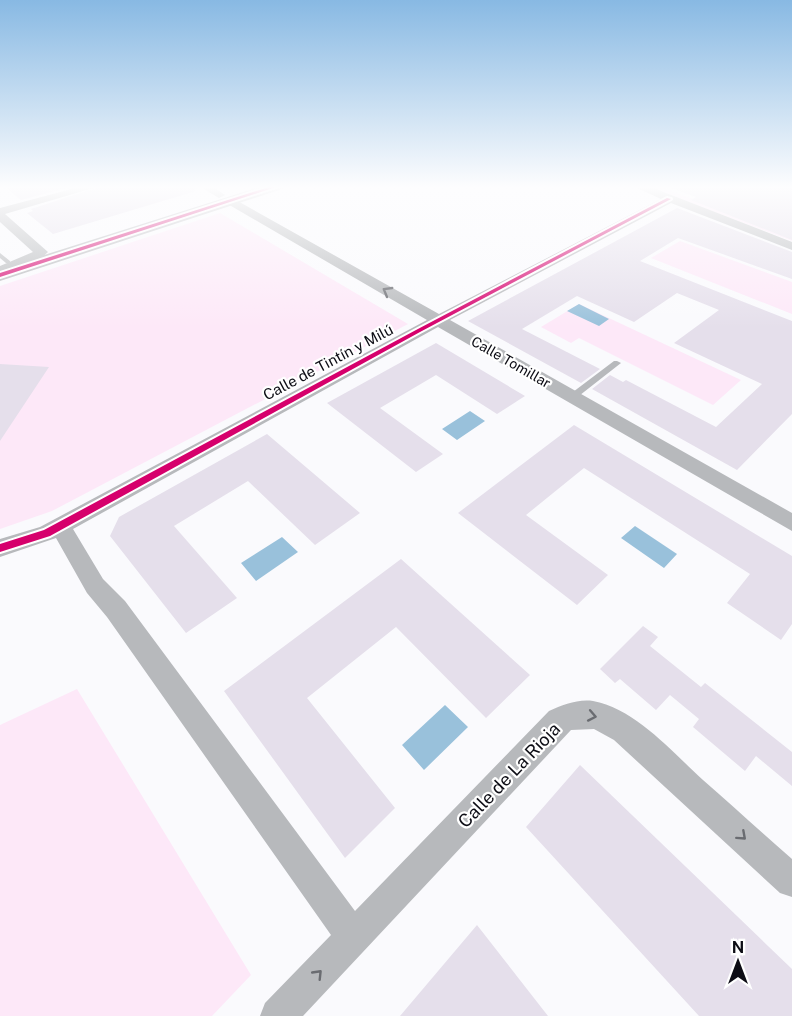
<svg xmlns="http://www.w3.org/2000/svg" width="792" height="1016" viewBox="0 0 792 1016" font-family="'Public Sans',sans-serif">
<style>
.green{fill:#fde8f8}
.water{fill:#99c1db}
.building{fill:#e5dfeb}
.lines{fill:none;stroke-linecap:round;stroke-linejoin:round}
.service{fill:#b7b9bc;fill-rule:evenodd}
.minor{fill:#b7b9bc;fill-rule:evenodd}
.secondary{fill:#b6b8bb;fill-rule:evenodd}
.cycleway-casing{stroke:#fff;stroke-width:4}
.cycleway{fill:#d6006c;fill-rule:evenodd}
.oneway{stroke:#6a6c71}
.labels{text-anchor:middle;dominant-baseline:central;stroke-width:4.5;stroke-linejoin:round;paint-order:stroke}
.far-street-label{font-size:14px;fill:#0d0d15;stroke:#fff}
.street-label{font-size:15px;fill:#0d0d15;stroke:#fff}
.near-street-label{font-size:18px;fill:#0d0d15;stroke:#fff}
</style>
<rect width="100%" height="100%" fill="#fafafd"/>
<path class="green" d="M646,186h12l134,50v5z
M220,213l188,111 -356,187 -52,18v-243z
M680,241l112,41v32l-141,-56z
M579,304l162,76 -28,25 -134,-67 -8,5 -30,-16z
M77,689l174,286 -39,41h-212v-291z"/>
<path class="water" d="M579,304l30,15 -10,7 -32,-15z
M470,411l15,10 -28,19 -15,-11z
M635,526l42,28 -13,14 -43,-30z
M282,537l16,15 -42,29 -15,-18z
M445,705l23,22 -44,43 -22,-25z"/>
<path class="building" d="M4,186h70l-53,14z
M102,186h93l1,5 -143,43 -26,-21 6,-2 -2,-2z
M671,186h121v54l-101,-40 5,-3 -25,-9z
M677,208l115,44v27l-114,-41 -38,23 152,60v93l-55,56 -145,-81 18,-14 13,7 3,-2 90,47 46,-43 -88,-41 45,-33 -42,-17 -43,29 -57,-26 -55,33 78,40 -19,14 -113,-62z
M436,343l89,53 -28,18 -61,-39 -56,33 63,46 -27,18 -89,-69z
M0,364l49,3 -49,74z
M574,425l218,131v68l-11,16 -54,-37 23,-29 -166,-106 -58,47 82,60 -31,30 -119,-92z
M267,434l93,79 -45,32 -67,-64 -74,45 63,72 -51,35 -76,-97 9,-19z
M401,559l129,116 -44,43 -90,-91 -89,71 88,110 -50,50 -121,-167z
M643,626l15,11 -8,9 51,41 4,-4 87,69v34l-36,-30 -11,15 -52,-44 6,-8 -29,-24 -14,15 -36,-31 -5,4 -15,-14z
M580,765l212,204v47h-93l-173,-189z
M477,925l71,91h-148z"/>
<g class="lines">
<path class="service" d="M0,253l10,8v2h-4l-6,-5z
M614,361h3l4,2 -46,36h-6v-4z"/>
<path class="minor" d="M83,186h17l-95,28 43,38 -11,10 -37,13v-9l33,-14 -33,-30v-14z
M199,186h13l13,9 -6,3z
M633,186h15l144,56v8l-121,-47 -221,117 342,193v18l-354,-204 -365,202 30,50 22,22 230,310 194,-200c14,-6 28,-12 44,-10 43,8 79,51 110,79 30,26 59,53 89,79v38l-12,-4 -166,-153 -20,-11 -23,1 -268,286h-43l5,-13 66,-68 -224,-318 -20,-24 -31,-55 -56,19v-18l40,-12 387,-207 -201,-117v-4h8l205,115 222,-115z"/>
<path class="secondary" d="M262,186h22l-2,3 -282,92v-12z"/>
<defs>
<path id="cycleway" d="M272,186h7l-279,91v-4z
M667,198l4,1 -251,133 -370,204 -50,16v-8l44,-14 372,-200z"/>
</defs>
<use href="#cycleway" class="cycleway-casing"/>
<use href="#cycleway" class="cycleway"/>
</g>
<defs><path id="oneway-chevron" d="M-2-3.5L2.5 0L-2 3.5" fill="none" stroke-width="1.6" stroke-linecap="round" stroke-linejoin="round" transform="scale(1.5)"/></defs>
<g class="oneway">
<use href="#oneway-chevron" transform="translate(387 291) rotate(-150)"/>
<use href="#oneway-chevron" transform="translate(592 716) rotate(11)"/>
<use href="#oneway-chevron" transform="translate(742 836) rotate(42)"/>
<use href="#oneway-chevron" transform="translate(318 974) rotate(-46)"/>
</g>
<linearGradient id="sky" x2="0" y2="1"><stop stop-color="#88b9e3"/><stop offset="0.57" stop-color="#fdfdfe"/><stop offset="1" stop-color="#fdfdfe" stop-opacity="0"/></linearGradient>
<rect width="792" height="328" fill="url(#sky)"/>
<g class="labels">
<g class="far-street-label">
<text transform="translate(511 362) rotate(30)">Calle Tomillar</text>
</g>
<g class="street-label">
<text transform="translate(328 362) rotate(-28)">Calle de Tintín y Milú</text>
</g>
<g class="near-street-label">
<text transform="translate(509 775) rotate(-46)">Calle de La Rioja</text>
</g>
</g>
<g transform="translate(738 962)" stroke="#ffffff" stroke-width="4.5" paint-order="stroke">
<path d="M0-4.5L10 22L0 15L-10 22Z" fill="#0d0d15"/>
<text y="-9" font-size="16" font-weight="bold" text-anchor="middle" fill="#0d0d15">N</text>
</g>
</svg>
